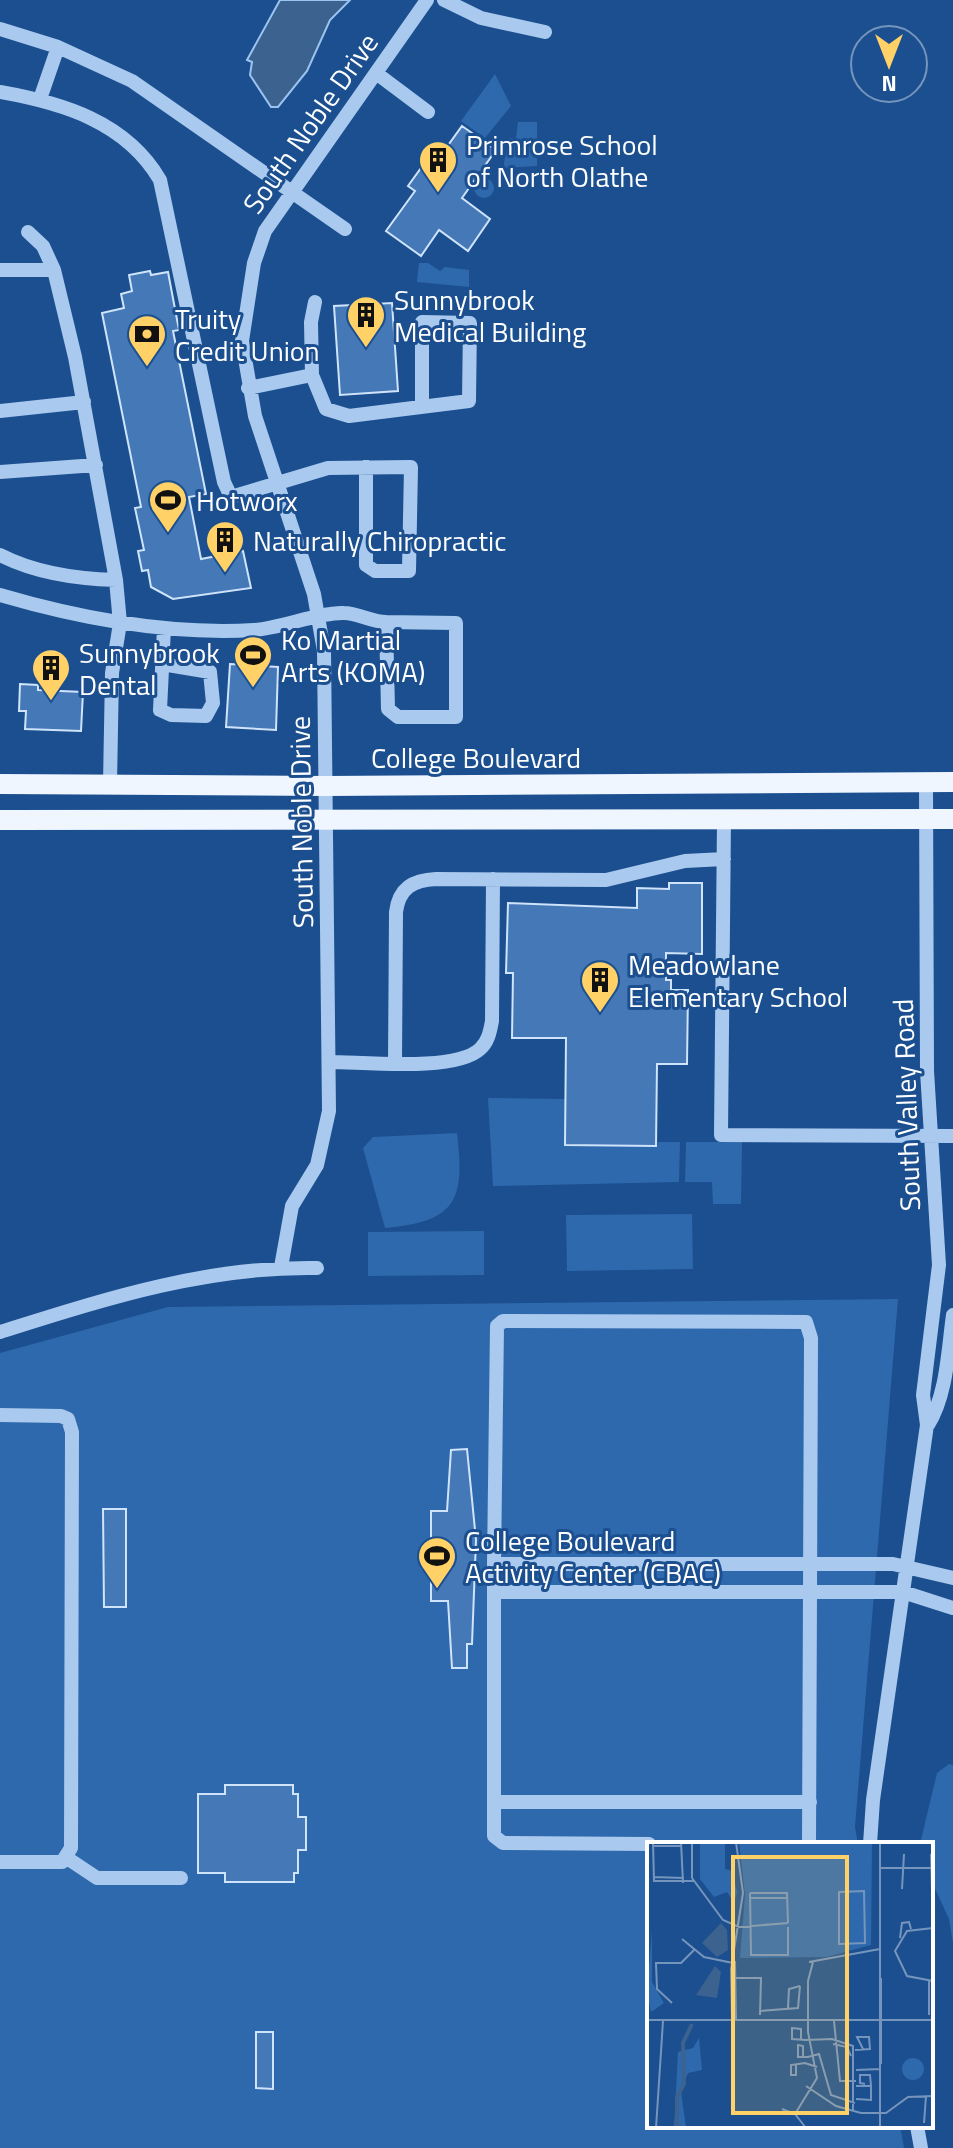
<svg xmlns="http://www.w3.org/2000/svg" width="953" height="2148" viewBox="0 0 953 2148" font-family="'Titillium Web',sans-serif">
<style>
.green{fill:#2e69ad}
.water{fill:#3c6290;stroke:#9cc4f0;stroke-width:2}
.building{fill:#4478b7;stroke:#cfe3fa;stroke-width:2}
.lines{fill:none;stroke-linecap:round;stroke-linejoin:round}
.minor{stroke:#a9c9ee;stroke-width:14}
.major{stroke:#f0f6ff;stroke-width:20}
.labels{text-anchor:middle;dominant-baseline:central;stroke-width:6;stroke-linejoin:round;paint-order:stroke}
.street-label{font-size:28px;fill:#fff;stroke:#1b4f8f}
.poi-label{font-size:28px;fill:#fff;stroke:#1b4f8f;text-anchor:start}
.inset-river{fill:none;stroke:#3c6290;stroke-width:4}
.inset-road{fill:none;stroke:#7695bc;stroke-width:2}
.view{fill:#ffd166;fill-opacity:0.15;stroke:#ffd166;stroke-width:4}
.inset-edge{fill:none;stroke:#fff;stroke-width:4}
</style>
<rect width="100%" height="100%" fill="#1b4f8f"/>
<path class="green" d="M495,74l16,32 -26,32 -24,-17z
M518,122h19v44l-34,2 6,-30h7z
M474 188a10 10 0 1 1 20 0a10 10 0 1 1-20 0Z
M419,263h9l12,8 5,-4 24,3v17l-52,-5z
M488,1098l78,1v46l91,1 1,-4h22l-1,40 -186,4z
M457,1133c8,67 0,89 -72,95l-22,-80 10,-11z
M686,1142h56l-1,62h-28l-1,-22h-27z
M692,1214l1,55 -126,2 -1,-56z
M484,1231v44l-116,1v-44z
M898,1299l-43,528 3,17h-209v282h251l4,22h-904v-795l168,-46z
M949,1764l4,1v178l-4,-24 -18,-39v-36h-11l17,-71z"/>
<path class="water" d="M280,0h70l-20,20 -23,51 -29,36h-7l-21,-32 2,-13 -5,-2z"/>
<path class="building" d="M462,126l34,24 -34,48 28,21 -22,32 -29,-21 -18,26 -35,-25 29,-40 -7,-5 13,-18 7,5z
M150,271l1,4 17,-3 11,58 -6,1 33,163 -17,3 12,62 42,-8 8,37 -78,11 -22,-12 -3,-17 -6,1 -4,-20 6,-1 -9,-42 6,-1 -39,-194 22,-5 -3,-14 11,-3 -3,-16z
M392,303l6,88 -58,4 -6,-89z
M230,664l48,3 -2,63 -50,-3z
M20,684l18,1v5l45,2 -2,39 -56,-2 1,-18h-7z
M669,883h33v71l-36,-1v27h5v10h17l-1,74h-30l-1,82 -91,-1 1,-107h-54l1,-65h-7l2,-70 129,5v-20l32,1z
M467,1449l9,91 -4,104h-5v24h-15l-4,-67h-17v-90h16l4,-61z
M103,1509h23v98h-22z
M225,1785h68v9h5v23h8v33h-8v23h-4v9h-69v-9h-27v-79h27z
M256,2032h17v57l-17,-1z"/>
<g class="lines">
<path class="minor" d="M444,0l37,18 64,14
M0,29l58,18 74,34 213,148
M376,73l52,39
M0,92c63,11 126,30 160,88l64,302 7,15 97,-29 83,-1 -2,104h-34l-9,-6v-98
M40,99l18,-52
M28,232l15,14 11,24
M0,270h54l21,87 41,223 4,43 -8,50 -2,111
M312,375l-1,-53 4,-20
M248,388l64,-13 14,34 23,7 120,-15 1,-78 -48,-1v84
M0,411l84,-9
M0,472l96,-7
M0,555c35,18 77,24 116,25
M0,595c82,24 168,40 254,35 28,-2 65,-18 90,-17 14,0 27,9 42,9l70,1v94h-58l-10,-8 -2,-87
M162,664l48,8 3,31 -7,13 -35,-1 -11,-5 4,-82
M724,819l-3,316 232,1
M330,1062c33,0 126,10 150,-13 8,-7 10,-17 12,-28l1,-142
M395,1063l1,-151c3,-24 17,-32 40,-33l170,1 79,-19 39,-2
M281,1267l11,-61 25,-41 12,-54 -5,-460 -10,-57 -59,-178 -13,-75 12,-78 11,-32 162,-231
M0,1332c105,-33 206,-66 317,-64
M0,1415l61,1 7,3 4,13 -1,416 -9,14h-62
M928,1425c19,-30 20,-75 25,-110
M494,1564l3,-238 6,-5 303,1 5,16 -2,506
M494,1592h409l50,16
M494,1802h316
M649,1844l-146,-1 -9,-7v-272h399l60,14
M870,1844l3,-44 54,-375 -4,-30 16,-130 -12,-194 -1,-289
M67,1858l30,20h84
M917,2126l4,22"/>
<path class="major" d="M0,784l326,2 627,-4
M0,820l953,-1"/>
</g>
<defs>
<symbol id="building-pin" viewBox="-11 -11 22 30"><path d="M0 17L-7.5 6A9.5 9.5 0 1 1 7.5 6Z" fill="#ffd166" stroke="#1b4f8f"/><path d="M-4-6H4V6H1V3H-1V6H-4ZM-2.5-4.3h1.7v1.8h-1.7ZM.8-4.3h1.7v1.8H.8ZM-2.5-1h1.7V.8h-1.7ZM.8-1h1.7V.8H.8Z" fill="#111"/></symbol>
<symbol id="bank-pin" viewBox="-11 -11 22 30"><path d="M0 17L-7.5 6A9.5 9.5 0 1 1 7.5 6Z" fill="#ffd166" stroke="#1b4f8f"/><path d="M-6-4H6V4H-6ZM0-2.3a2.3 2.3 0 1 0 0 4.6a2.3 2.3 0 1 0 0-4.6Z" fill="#111"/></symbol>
<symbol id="stadium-pin" viewBox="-11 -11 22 30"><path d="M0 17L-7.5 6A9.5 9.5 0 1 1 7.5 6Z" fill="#ffd166" stroke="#1b4f8f"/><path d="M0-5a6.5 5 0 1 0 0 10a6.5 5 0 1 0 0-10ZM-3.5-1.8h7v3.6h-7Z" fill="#111"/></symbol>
</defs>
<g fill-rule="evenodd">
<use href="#building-pin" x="416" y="138" width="44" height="60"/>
<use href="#building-pin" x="344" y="293" width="44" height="60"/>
<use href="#bank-pin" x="125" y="312" width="44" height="60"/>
<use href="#stadium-pin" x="146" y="478" width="44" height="60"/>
<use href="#building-pin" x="203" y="518" width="44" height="60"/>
<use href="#stadium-pin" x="231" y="633" width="44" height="60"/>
<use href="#building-pin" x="29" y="646" width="44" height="60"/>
<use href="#building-pin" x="578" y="958" width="44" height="60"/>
<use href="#stadium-pin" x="415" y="1534" width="44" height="60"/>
</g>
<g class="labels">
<g class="street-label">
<text transform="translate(310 123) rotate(-55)">South Noble Drive</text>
<text x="476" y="757">College Boulevard</text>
<text transform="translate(301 822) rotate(-91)">South Noble Drive</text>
<text transform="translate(906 1105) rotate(-92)">South Valley Road</text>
</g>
<g class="poi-label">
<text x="466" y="144">Primrose School<tspan x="466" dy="32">of North Olathe</tspan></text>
<text x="394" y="299">Sunnybrook<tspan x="394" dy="32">Medical Building</tspan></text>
<text x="175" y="318">Truity<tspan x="175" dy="32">Credit Union</tspan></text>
<text x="196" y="500">Hotworx</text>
<text x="253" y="540">Naturally Chiropractic</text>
<text x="281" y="639">Ko Martial<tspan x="281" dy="32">Arts (KOMA)</tspan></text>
<text x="79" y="652">Sunnybrook<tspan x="79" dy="32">Dental</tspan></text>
<text x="628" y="964">Meadowlane<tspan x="628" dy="32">Elementary School</tspan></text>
<text x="465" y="1540">College Boulevard<tspan x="465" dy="32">Activity Center (CBAC)</tspan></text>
</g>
</g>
<g transform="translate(647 1842)">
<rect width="286" height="286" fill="#1b4f8f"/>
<path d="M53,0h25v27l7,2 5,21 -3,11 -7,-11 -13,5 -14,-18zM92,0h133l-1,103 -44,12 -87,1 5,-63zM5,88v52l12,21 -13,9 -4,-21zM52,196l3,32 -14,3 -7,18 5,37h-12l4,-76 15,-4zM255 227a11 11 0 1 1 22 0a11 11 0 1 1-22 0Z" fill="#2e69ad"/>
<path d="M74,81l6,7 1,20 -11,7 -15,-14zM68,124l6,6 -4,26 -21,-3z" fill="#3c6290"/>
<path class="inset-river" d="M35,286l-5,-3v-28l7,-13 -1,-41 9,-19"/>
<path class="inset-road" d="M6,0l1,39h40M34,0l2,41M45,0v36l31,42 16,7 49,-4M233,0v286M6,4h28M284,12l1,36M233,26h53M6,35l31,1M255,47l2,-35M217,49l1,52 -26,1v-52zM103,51l1,62h37v-28M103,51h37l1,30M103,56h38M286,86l-26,3 -12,20 12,25 26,5M253,96l2,-15 7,-1 2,7M35,97l22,18 29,6M88,119l1,59M162,120l71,-13M89,136h25l-1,37M234,136v86M25,161l-15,-14 -1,-26h25l13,-13M141,166l1,-19 11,-3M113,169l38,-3 2,-22M282,173v-34M0,178h286M85,178l-1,-51 12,-76 -7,-51M187,179l6,60h16M154,197v-10l-9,-1v11l14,1 26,-1 21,7v65M186,202l14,3 4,9M208,208l15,-1 -1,-12h-12l6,12M156,215v-11l-5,-1v12h10l11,-3 12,41 24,8M149,223v10h-5v-10l14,-2 12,4M209,228l24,-1M218,242l-5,-1v-8h10l1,11M159,244l30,20 25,7h25l22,-16 25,-1M209,244h15v14l-15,-1M135,267l13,5 11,14M148,272l22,-36 -9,-46v-51l5,-19M277,281l2,-27M9,286l7,-107"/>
<path class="view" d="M86,15h114v256h-114z"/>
<rect width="286" height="286" class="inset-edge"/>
</g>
<g transform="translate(889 64) rotate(180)"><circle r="38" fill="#1b4f8f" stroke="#7695bc" stroke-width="2"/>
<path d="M0-6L14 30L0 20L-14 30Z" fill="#ffd166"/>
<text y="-12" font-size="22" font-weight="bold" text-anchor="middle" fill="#ffffff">N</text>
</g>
</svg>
